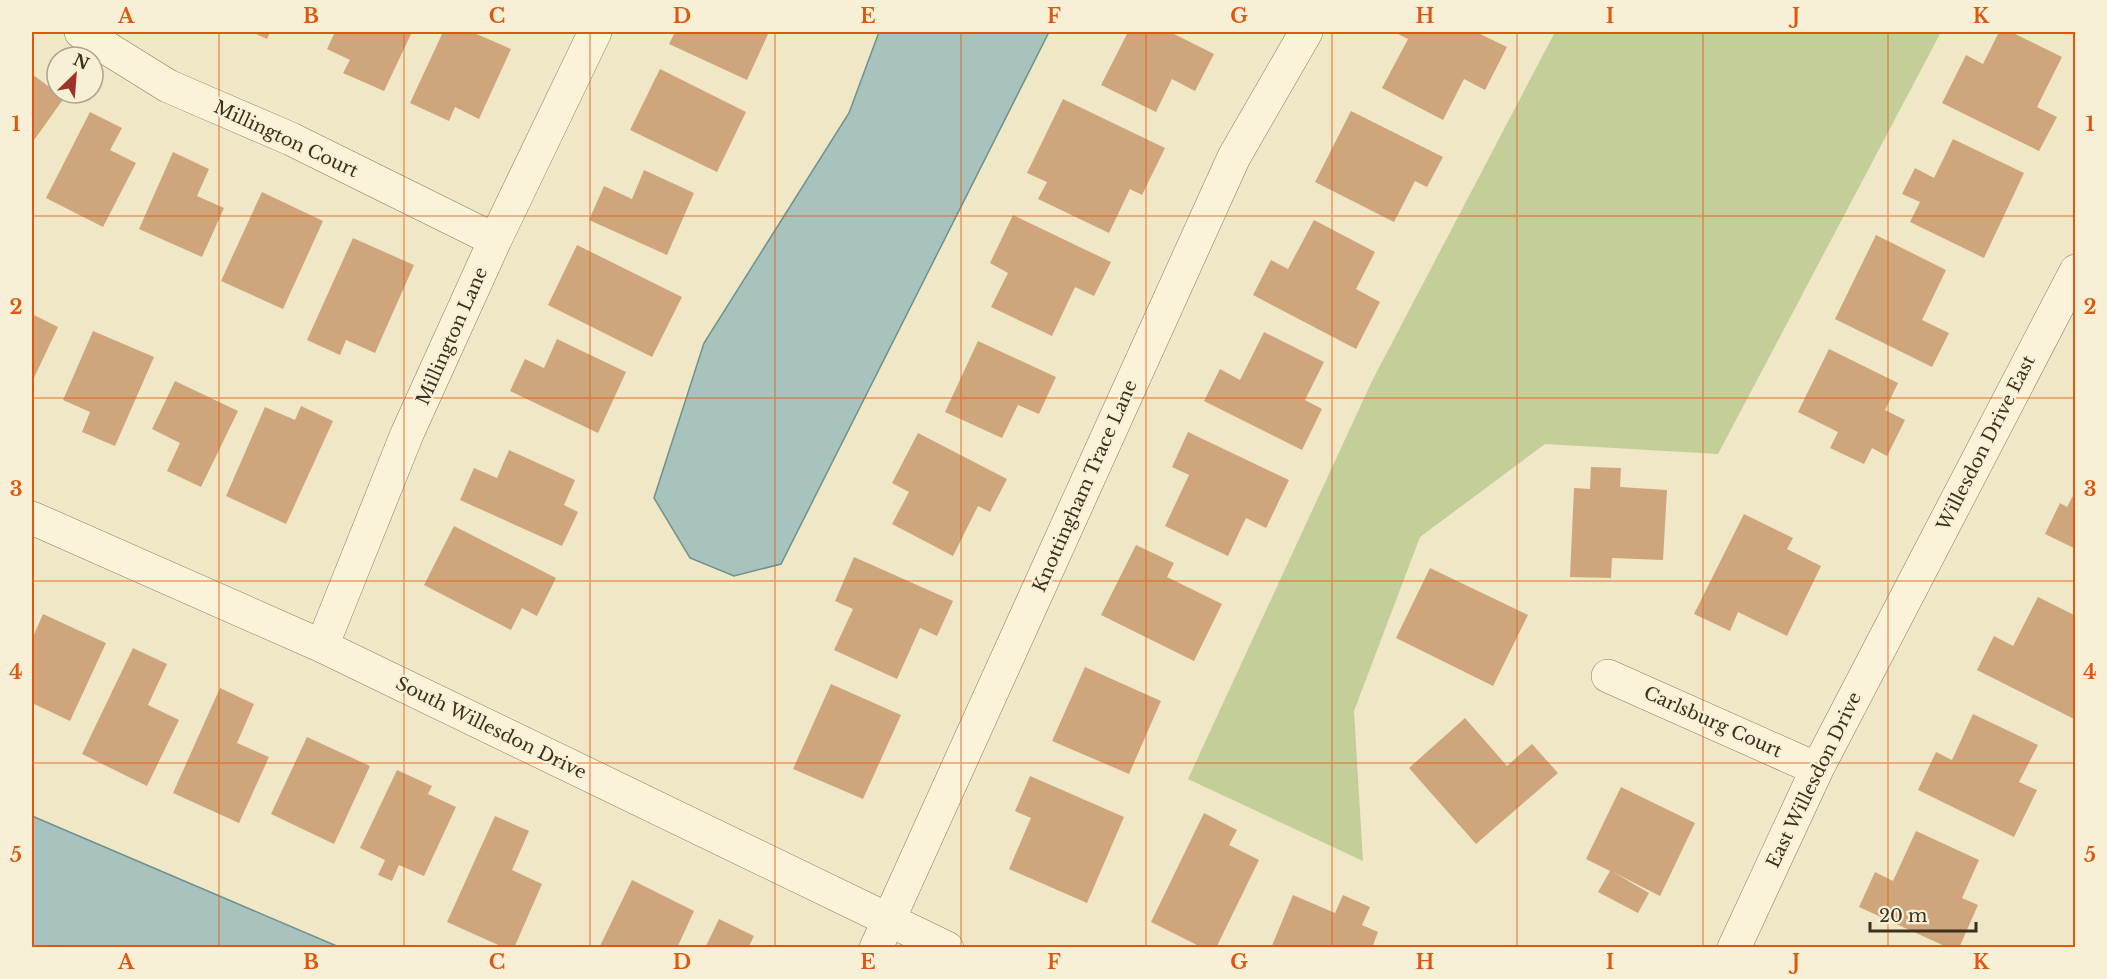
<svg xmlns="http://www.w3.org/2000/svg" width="2107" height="979" viewBox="0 0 2107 979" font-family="'Libre Baskerville',serif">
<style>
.green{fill:#c3ce99}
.water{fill:#a8c3be;stroke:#6e928d;stroke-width:1.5}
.building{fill:#cfa67b}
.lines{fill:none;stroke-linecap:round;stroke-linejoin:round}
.street-casing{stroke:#8c7a5b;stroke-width:34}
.street{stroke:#faf3da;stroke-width:33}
.grid{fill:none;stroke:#df570d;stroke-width:1.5;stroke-opacity:0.55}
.labels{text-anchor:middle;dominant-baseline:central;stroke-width:4.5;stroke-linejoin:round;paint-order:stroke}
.street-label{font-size:18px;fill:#3c301f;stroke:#f7f0d6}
.neatline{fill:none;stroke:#df570d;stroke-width:2}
.grid-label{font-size:20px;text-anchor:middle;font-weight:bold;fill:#df570d}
</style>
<rect width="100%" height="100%" fill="#f0e7c6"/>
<path class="green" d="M1555,32h386l-223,422 -173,-10 -125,93 -66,174 9,150 -175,-82 184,-398z"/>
<path class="water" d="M879,32h170l-268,532 -47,12 -44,-18 -36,-60 50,-155 145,-230z
M32,816l307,131h-307z"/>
<path class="building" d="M252,32h18l-3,7z
M335,32h77l-28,59 -41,-18 7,-13 -23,-11z
M443,32h29l39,17 -32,70 -24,-12 -6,14 -39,-18z
M675,32h94l-22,48 -78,-36z
M1128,32h42l44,22 -19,37 -23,-12 -16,33 -55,-27z
M1394,32h82l31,15 -22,43 -21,-11 -21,41 -61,-32 26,-49z
M1999,32h12l51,25 -25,50 20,10 -18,34 -97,-48 24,-48 17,9z
M660,69l86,43 -29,60 -87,-42z
M32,74l32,24 -32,45z
M1063,99l102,49 -23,47 -12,-6 -21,44 -71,-34 9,-17 -20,-9z
M1351,111l92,46 -16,30 -12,-6 -21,41 -79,-40z
M90,112l32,16 -12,22 26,13 -33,64 -57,-29z
M1953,139l71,34 -40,85 -74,-36 10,-20 -18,-8 13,-26 19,10z
M173,152l36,17 -12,27 27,12 -22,49 -63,-28z
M644,170l50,23 -27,62 -78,-35 15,-34 28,13z
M262,192l61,29 -40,88 -62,-28z
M1013,215l98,47 -17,34 -19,-9 -23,49 -61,-29 17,-34 -18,-10z
M1314,220l61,32 -19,37 24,13 -24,47 -103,-54 18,-35 17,9z
M1876,235l70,35 -24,50 27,13 -17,34 -97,-48z
M353,238l61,27 -39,88 -29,-13 -6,15 -33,-15z
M577,245l105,52 -30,60 -104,-52z
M32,314l26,13 -26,55z
M93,331l61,26 -39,89 -33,-14 8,-20 -27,-12z
M1264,332l60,30 -19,38 17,9 -20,41 -98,-49 16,-32 20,11z
M557,339l69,33 -28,61 -88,-42 15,-32 19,9z
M978,341l78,36 -17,37 -21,-9 -16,33 -57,-26z
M1829,349l69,34 -13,27 20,10 -18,36 -15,-8 -8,16 -34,-16 8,-16 -40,-20z
M175,381l63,30 -37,76 -34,-16 13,-28 -28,-14z
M301,406l32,15 -47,103 -60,-28 39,-89 30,13z
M1188,432l101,48 -23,48 -20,-10 -18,38 -63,-30 24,-51 -17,-8z
M918,433l89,46 -17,33 -12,-6 -25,50 -61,-32 17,-32 -17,-9z
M509,450l66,30 -11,25 14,7 -16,34 -102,-46 14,-32 23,10z
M1591,467l30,1 -1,19 47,3 -4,70 -51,-2 -1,20 -41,-1 4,-89 16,1z
M2076,490v59l-31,-15 15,-31 7,4z
M1744,514l49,24 -6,11 34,17 -34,70 -49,-24 -8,19 -36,-17z
M454,526l102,52 -19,38 -15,-8 -11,22 -87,-45z
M1136,545l38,18 -7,14 55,27 -28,57 -93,-46z
M854,557l99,44 -16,35 -17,-8 -23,51 -63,-29 19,-41 -18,-8z
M1430,568l98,47 -35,71 -97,-48z
M2038,597l38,19v104l-99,-50 17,-34 19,10z
M43,614l63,29 -36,78 -38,-18v-64z
M133,648l34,16 -19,41 31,15 -32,66 -65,-32z
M1085,667l76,34 -32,73 -77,-33z
M831,684l70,31 -38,84 -70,-30z
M220,688l34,16 -17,39 32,14 -30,66 -66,-30z
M1973,714l65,31 -19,37 18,8 -23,47 -96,-47 18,-38 16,8z
M1465,718l42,48 25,-22 26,29 -82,71 -67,-76z
M307,737l63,29 -36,78 -63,-30z
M397,770l35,16 -4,8 28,13 -32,69 -25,-11 -7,16 -14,-6 7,-15 -25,-12z
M1030,776l94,41 -37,86 -78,-34 22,-51 -16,-7z
M1621,787l74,36 -35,73 -47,-24 36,21 -11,20 -40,-21 12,-21 -24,-12z
M1204,813l33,17 -8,15 30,15 -43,88h-13l-52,-26z
M495,816l34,15 -17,39 30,14 -28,64h-9l-58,-26z
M1916,831l63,29 -17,38 16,7 -19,43h-10l-90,-41 16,-35 18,9z
M632,880l62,31 -17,37h-78z
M1293,895l42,18 8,-18 27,12 -8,18 16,7 -6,16h-101z
M719,919l35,17 -6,12h-43z"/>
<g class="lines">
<defs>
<path id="street" d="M81,32l87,54 123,53 204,101
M32,518l290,128 625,302
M322,646l85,-212 88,-194 100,-208
M1608,676l209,93
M876,948l358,-791 72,-125
M1734,948l83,-179 259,-498"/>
</defs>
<use href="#street" class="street-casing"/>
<use href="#street" class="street"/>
</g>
<path class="grid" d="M219,32v916M404,32v916M590,32v916M775,32v916M961,32v916M1146,32v916M1332,32v916M1517,32v916M1703,32v916M1888,32v916M32,216h2044M32,398h2044M32,581h2044M32,763h2044"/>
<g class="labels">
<g class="street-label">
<text transform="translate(286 139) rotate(25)">Millington Court</text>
<text transform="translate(452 336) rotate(-66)">Millington Lane</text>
<text transform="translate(1986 443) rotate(-63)">Willesdon Drive East</text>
<text transform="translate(1085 486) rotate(-66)">Knottingham Trace Lane</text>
<text transform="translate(1713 722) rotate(24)">Carlsburg Court</text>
<text transform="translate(491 728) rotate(26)">South Willesdon Drive</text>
<text transform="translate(1814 780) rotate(-64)">East Willesdon Drive</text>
</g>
</g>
<rect width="2107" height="979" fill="none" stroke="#f7f0d6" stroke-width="66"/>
<g transform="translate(75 75) rotate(25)"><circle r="28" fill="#f7f0d6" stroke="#aca38d" stroke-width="1.5"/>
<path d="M0-4.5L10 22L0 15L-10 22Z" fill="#9d3429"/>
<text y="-9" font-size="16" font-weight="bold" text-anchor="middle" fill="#3c301f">N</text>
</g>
<path d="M1870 922v9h106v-9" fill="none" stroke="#3c301f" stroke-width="3"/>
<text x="1879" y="922" font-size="18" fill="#3c301f" stroke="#f7f0d6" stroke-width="4.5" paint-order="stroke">20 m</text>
<rect x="33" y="33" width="2041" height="913" class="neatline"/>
<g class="grid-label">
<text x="126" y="23">A</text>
<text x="311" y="23">B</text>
<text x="497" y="23">C</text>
<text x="682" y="23">D</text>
<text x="868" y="23">E</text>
<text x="1054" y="23">F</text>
<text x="1239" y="23">G</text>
<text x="1425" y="23">H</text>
<text x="1610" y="23">I</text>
<text x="1796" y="23">J</text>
<text x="1981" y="23">K</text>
<text x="16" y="131">1</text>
<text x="2090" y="131">1</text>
<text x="16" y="314">2</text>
<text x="2090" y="314">2</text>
<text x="16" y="496">3</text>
<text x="2090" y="496">3</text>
<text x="16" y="679">4</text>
<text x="2090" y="679">4</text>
<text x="16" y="862">5</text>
<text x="2090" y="862">5</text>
<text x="126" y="969">A</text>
<text x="311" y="969">B</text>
<text x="497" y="969">C</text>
<text x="682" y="969">D</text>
<text x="868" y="969">E</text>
<text x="1054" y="969">F</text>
<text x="1239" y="969">G</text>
<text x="1425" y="969">H</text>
<text x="1610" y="969">I</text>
<text x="1796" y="969">J</text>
<text x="1981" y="969">K</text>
</g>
</svg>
